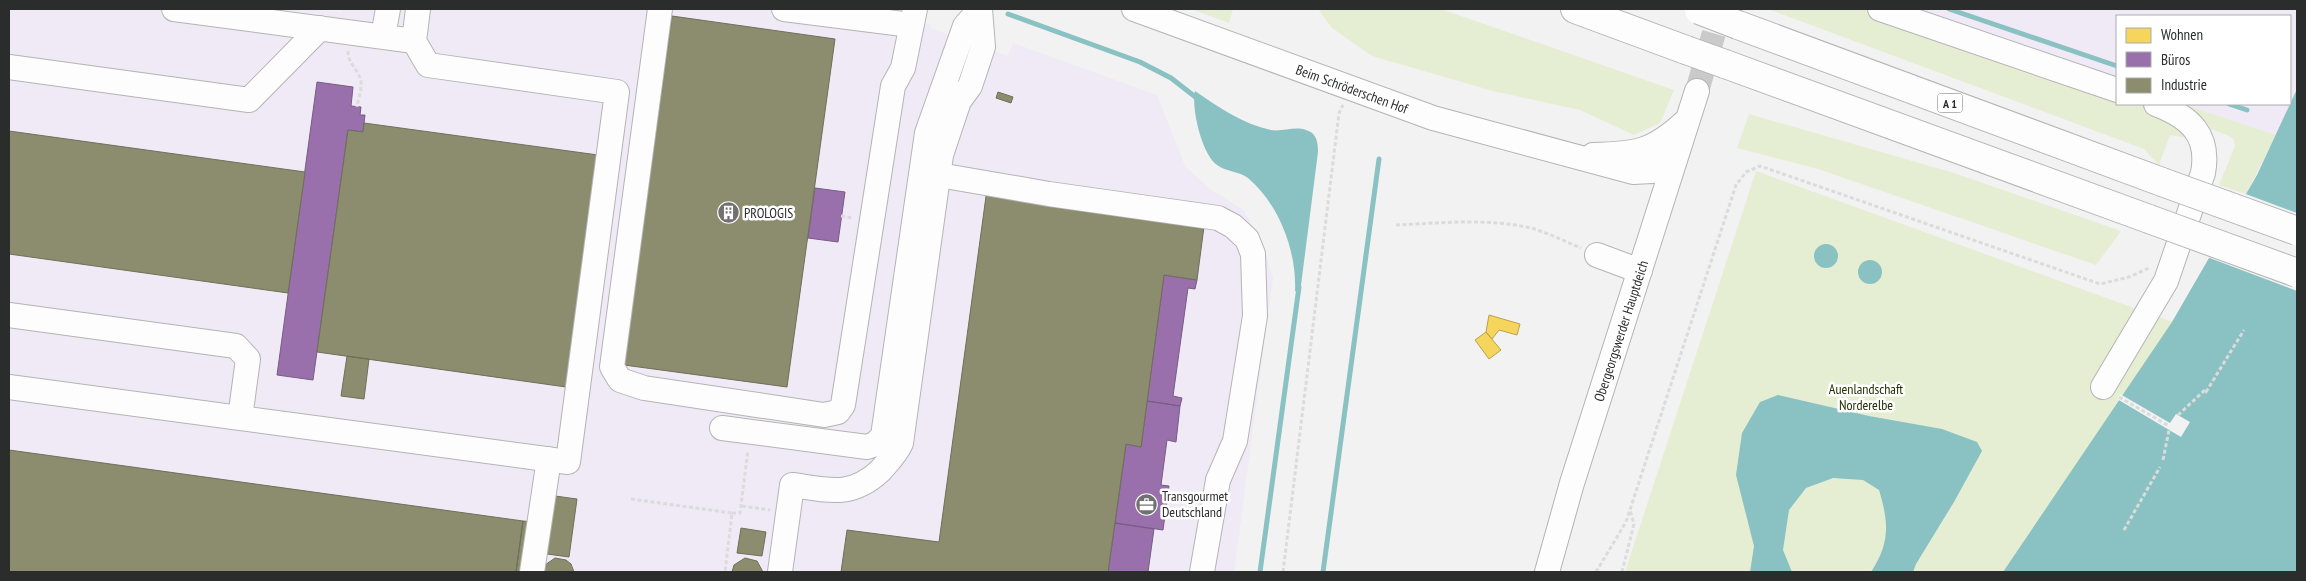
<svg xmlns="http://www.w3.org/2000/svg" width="2306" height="581" viewBox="0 0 2306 581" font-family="'PT Sans Narrow',sans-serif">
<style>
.industrial{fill:#efeaf5}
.green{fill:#e5eed2}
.water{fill:#8ac1c2}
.pier{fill:#f2f2f2}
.homes{fill:#f6d55c;stroke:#b9a24e}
.offices{fill:#9970ab;stroke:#785c85}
.industry{fill:#8c8c6e;stroke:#6f6f5a}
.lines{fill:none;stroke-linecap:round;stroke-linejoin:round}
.stream{stroke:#8ac1c2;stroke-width:5}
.minor-tunnel{stroke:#cacaca;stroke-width:24;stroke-dasharray:24 12;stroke-linecap:butt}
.minor-casing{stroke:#b4b4b4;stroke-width:26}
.highway-casing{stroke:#b4b4b4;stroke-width:30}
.path{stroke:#dbdbdc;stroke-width:3;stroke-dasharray:4 2.5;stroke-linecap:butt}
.minor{stroke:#fdfdfd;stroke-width:24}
.highway{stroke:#fdfdfd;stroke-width:28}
.highway-bridge-casing{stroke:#b4b4b4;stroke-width:30;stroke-linecap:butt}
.highway-bridge{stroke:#fdfdfd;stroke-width:28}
.labels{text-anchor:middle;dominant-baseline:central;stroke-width:5;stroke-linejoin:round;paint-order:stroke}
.shield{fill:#fff;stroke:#6b6b6b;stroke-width:1}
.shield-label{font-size:12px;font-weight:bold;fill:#2b2c2c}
.street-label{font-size:14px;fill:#2b2c2c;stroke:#fff}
.poi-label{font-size:14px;fill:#2b2c2c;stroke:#fff;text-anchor:start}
.park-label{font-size:14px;fill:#263005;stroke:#fff}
</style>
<rect width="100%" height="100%" fill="#f2f2f2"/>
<path class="industrial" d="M9,9h305l28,3v-3h559l-1,5 30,11v3l78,28 5,-13 144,52 28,71 26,24 33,20 21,41 8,27 -39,294h-1225z
M1908,9h389v80l-21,46 -93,-31h107v-88h-173v65z"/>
<path class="green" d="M1191,9h42l-4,14z
M1318,9h123l233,81 -14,33 -26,12 -54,-25 -87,-19 -121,-35 -40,-28z
M1768,9h98l251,87v8c35,0 49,4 69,34l-16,-3 -11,30 -15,-16z
M2172,104h11l93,31 -30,59 -27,-9 16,-39 -1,-6 -5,-4 -23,-9z
M1749,114l205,59 167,58 -25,34 -278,-96 -81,-21z
M1756,171l541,196v205h-672z"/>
<path class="water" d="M2297,89v483h-294l169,-250 85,-147z
M1195,91c23,16 48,33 76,39 11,2 24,-4 35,0 11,3 12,13 12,22l-18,141 -5,-2c2,-39 -16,-87 -47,-113 -9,-7 -22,-6 -31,-13 -15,-10 -26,-57 -22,-74z
M1814 256a12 12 0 1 1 24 0a12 12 0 1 1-24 0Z
M1858 272a12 12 0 1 1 24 0a12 12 0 1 1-24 0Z
M1778,395l91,21 73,13 35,13 5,9 -28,51 -38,62 -3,8h-42c19,-29 18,-49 8,-82l-16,-10 -30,-2 -27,10 -17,22 -6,40 9,22h-42l4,-26 -18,-71 6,-42 18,-31z"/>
<path class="pier" d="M2243,193l54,20v78l-90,-34z
M2120,394l50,29 6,-9 14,8 -9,15 -64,-38z"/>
<path class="homes" d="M1489,315l31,9 -3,11 -18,-5 -7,9 -6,-7z
M1486,332l15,18 -12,9 -14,-19z"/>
<path class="offices" d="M317,82l36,5 -2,19 10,1 -1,8h5l-2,17 -15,-2 -35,250 -36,-5z
M815,188l30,4 -7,50 -30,-4z
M1164,275l33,5 -2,9 -7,-1 -15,108 9,2 -2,8 -33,-5z
M1147,401l33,5 -4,36 -9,-2 -6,45 8,1 -6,44 -48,-7 11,-79 15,3z
M1115,523l39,6 -6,43h-40z"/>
<path class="industry" d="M672,16l163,23 -48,348 -163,-22z
M998,92l15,5 -2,6 -15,-5z
M364,123l234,32 -32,232 -249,-35 31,-222 15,2z
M9,131l296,41 -17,121 -279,-39z
M987,189l218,30 -8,61 -33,-5 -23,172 -15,-3 -18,128h-267l6,-42 92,12z
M347,356l22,3 -5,40 -23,-3z
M9,450l514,71 -7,51h-507z
M555,496l22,3 -8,58 -22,-3z
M523,521l11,1 -7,50h-11z
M741,528l25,4 -4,24 -25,-3z
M555,558l11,2 5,4 3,8h-31l2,-7z
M745,558l12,3 6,11h-31l2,-7z"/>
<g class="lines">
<path class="stream" d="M1949,9l168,57
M1008,14l132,48 31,16 27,21
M2229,104l18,6
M1260,572l39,-285
M1323,572l56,-413"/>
<path class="minor-tunnel" d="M1697,91l24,-82"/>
<defs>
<path id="minor" d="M660,9l-48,358 8,13 24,8 180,27 14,-3 5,-7 50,-319 10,-18 12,-59
M784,9l127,16
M1134,9l299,109 200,54 19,-1 21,-9
M1880,9l237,81
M383,36l5,-27
M414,41l4,-32
M9,67l240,33 71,-72
M1593,155c44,-1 60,-3 93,-34
M939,175l110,19 169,24 15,8 14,13 6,15 2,62 -20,125 -17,39 -16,92
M1597,255l43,16
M9,315l227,31 12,13 -8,59
M9,387l559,75 49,-370 -189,-27 -14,-24 -240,-32
M2103,387l63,-106 37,-108c7,-38 -13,-56 -47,-69
M722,428l145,19 8,-3 8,-8 44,-303 38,-107 15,-17
M532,572l17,-113
M780,572l12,-87c36,5 59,13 88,-14 8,-9 16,-17 21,-28l40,-288 18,-54 11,-15 13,-39 -3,-38
M1547,572l25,-89 125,-392"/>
<path id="highway" d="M1575,9l111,41
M1738,25l424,157
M1725,64l424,155"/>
</defs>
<use href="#minor" class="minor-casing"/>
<use href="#highway" class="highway-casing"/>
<path class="path" d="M348,51c0,13 11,19 13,31 1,8 -3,17 -4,25
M841,216l12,2
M1396,225c44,-2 91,-7 135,3 17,5 33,13 50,20
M2119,397l50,29
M2178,415l27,-25 1,2 38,-62
M2163,460l6,-30
M631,499l101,14 -7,59
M742,506l28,4
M732,513h8l8,-63
M2124,530l36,-63
M1283,572l56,-459 4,-8
M1596,572l30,-50 110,-337 10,-13 14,-6 340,118 29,-7 20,-9
M1622,572l12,-48 -4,-14"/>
<use href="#minor" class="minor"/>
<use href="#highway" class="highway"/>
<defs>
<path id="highway-bridge" d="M1699,10l39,15
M1686,50l39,14
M2162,182l135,49
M2149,219l148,54"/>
</defs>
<use href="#highway-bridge" class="highway-bridge-casing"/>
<use href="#highway-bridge" class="highway-bridge"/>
</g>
<defs>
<symbol id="building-disc" viewBox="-11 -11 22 22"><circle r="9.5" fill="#717171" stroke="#fff"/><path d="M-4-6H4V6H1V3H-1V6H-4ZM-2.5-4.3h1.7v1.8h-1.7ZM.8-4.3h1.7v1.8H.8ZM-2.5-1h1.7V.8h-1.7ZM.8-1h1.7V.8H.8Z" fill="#fff"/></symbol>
<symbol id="office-disc" viewBox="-11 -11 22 22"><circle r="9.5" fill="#717171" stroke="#fff"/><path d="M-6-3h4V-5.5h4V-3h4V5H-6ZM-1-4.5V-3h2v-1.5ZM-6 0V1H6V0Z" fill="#fff"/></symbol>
</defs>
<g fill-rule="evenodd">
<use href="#building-disc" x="716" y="200" width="25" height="25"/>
<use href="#office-disc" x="1134" y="492" width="25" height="25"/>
</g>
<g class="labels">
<rect class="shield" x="1937.5" y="93.5" width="25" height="19" rx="4"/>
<g class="shield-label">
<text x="1950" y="103">A 1</text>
</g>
<g class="street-label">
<text transform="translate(1352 89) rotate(20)">Beim Schröderschen Hof</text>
<text transform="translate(1621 331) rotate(-72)">Obergeorgswerder Hauptdeich</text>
</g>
<g class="poi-label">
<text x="744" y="213">PROLOGIS</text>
<text x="1162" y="496">Transgourmet<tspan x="1162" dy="16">Deutschland</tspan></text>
</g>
<g class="park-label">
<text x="1866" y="389">Auenlandschaft<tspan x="1866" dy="16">Norderelbe</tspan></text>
</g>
</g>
<rect width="2306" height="581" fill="none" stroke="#2b2c2c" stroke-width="20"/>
<rect x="2116" y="15" width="175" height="90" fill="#ffffff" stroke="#aaabab"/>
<rect x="2126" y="28" width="25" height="15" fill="#f6d55c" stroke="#aaabab"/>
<text x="2161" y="40" font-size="15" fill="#2b2c2c">Wohnen</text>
<rect x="2126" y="52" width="25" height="15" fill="#9970ab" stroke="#aaabab"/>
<text x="2161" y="65" font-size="15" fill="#2b2c2c">Büros</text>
<rect x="2126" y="78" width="25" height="15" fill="#8c8c6e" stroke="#aaabab"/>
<text x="2161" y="90" font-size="15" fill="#2b2c2c">Industrie</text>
</svg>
